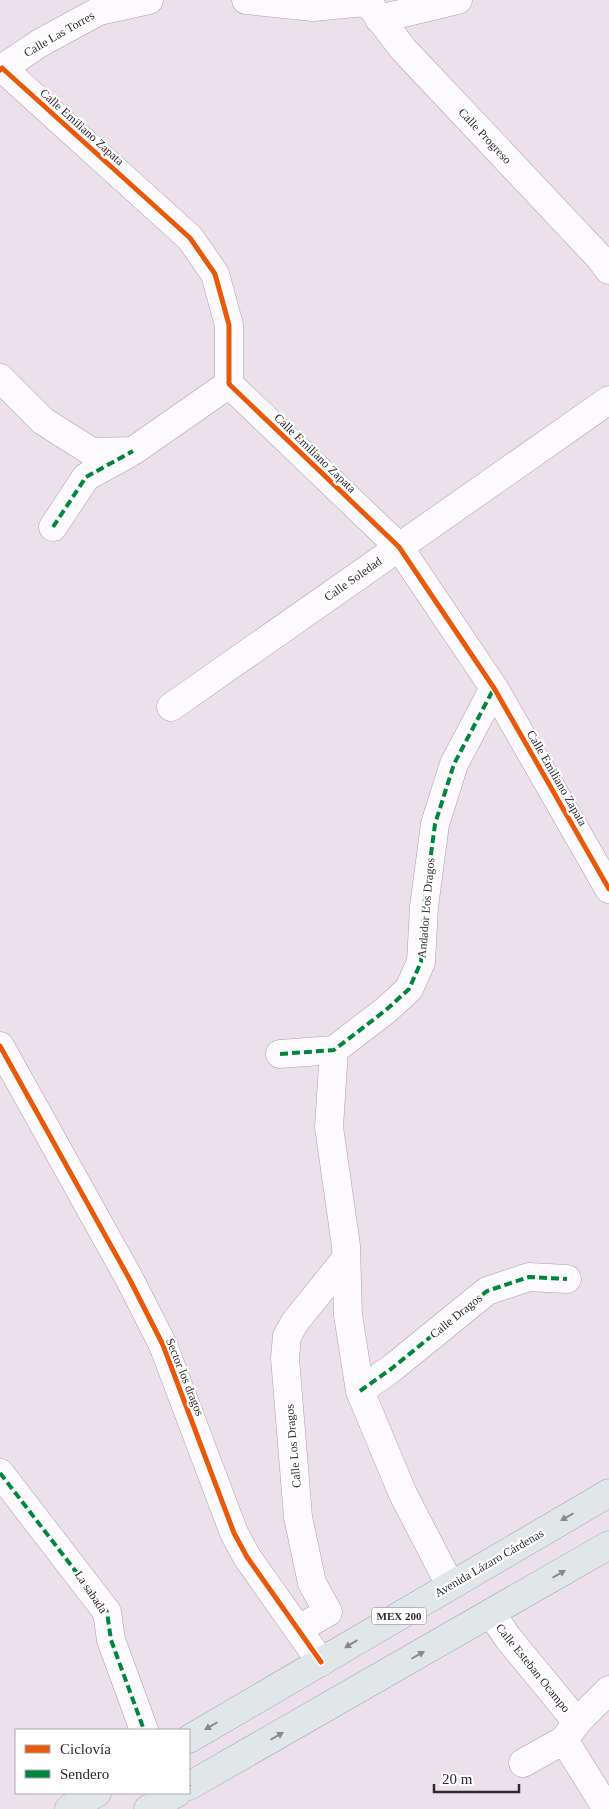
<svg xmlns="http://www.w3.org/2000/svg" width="609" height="1809" viewBox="0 0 609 1809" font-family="Georgia,serif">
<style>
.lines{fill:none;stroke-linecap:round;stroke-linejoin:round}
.minor-casing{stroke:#aaa1a9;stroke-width:29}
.major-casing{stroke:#9fa6ac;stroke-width:29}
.minor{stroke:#fcfafc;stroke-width:28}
.major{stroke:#e1e7e8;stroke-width:28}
.quiet{stroke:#00873e;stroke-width:4;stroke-dasharray:8 4;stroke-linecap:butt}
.cycleway-casing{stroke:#fff;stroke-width:8}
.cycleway{stroke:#e8590c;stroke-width:5}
.oneway{fill:#88888b}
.labels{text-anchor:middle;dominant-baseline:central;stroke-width:4.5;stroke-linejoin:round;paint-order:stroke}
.shield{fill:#fff;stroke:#6d686d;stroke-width:1}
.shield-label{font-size:11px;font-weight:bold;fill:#2f282e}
.street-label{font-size:12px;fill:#2f282e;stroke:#fff}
</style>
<rect width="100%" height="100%" fill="#ece0ea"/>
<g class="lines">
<defs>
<path id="minor" d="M246,0l67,7 53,-5
M366,0l37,49 197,209 9,12
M379,19l79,-19
M2,68l188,170 25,36 14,51v59l170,163 95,141 115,201
M0,70l40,-27 59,-32 50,-11
M0,378l43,43 49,31 41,-1 96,-67
M53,527l33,-50 42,-23
M171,707l438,-307
M0,1046l130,234 33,65 71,188 13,24 74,105
M334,1050l-5,77 17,119 2,69 12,76 43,103 47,91
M280,1054l54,-4 52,-40 23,-21 12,-27 3,-55 11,-83 19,-60 40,-76
M360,1391l31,-22 96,-78 42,-14 38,2
M0,1473l107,139 4,28 33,90
M491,1613l17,25 69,84
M299,1629l29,-17 -16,-29 -14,-66 -13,-159 2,-22 8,-14 50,-62
M564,1740l43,69
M523,1763l41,-23 13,-18 32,-32"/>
<path id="major" d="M189,1739l420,-246
M189,1786l420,-241
M69,1809l28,-16
M148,1809l29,-16"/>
</defs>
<use href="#minor" class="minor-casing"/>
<use href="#major" class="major-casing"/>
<use href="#minor" class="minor"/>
<use href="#major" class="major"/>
<path class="quiet" d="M53,527l33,-50 47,-26
M280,1054l54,-4 52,-40 23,-21 12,-27 3,-55 11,-83 19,-60 40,-76
M360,1391l31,-22 96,-78 42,-14 38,2
M0,1473l107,139 4,28 33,90
M189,1785v1"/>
<defs>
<path id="cycleway" d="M0,70l2,-2 188,170 25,36 14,51v59l170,163 95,141 115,201
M0,1046l130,234 33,65 71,188 13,24 74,105"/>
</defs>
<use href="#cycleway" class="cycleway-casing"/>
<use href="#cycleway" class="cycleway"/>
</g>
<defs><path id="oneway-solid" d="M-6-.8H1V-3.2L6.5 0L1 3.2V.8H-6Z" transform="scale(1.25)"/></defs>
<g class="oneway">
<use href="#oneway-solid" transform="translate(567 1517) rotate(150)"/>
<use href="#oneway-solid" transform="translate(559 1574) rotate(-30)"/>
<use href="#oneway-solid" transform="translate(351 1644) rotate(149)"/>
<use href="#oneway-solid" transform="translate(418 1655) rotate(-30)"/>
<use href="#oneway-solid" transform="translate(211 1726) rotate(150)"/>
<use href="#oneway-solid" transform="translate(277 1736) rotate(-30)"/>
</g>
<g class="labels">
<rect class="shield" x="371.5" y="1607.5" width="55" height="17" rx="4"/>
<g class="shield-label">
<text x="399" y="1616">MEX 200</text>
</g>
<g class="street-label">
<text transform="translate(59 34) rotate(-30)">Calle Las Torres</text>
<text transform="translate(82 127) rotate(42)">Calle Emiliano Zapata</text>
<text transform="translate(485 136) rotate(47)">Calle Progreso</text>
<text transform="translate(315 453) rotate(44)">Calle Emiliano Zapata</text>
<text transform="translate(353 579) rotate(-35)">Calle Soledad</text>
<text transform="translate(557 778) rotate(60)">Calle Emiliano Zapata</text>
<text transform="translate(426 908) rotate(-85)">Andador Los Dragos</text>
<text transform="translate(456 1316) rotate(-39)">Calle Dragos</text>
<text transform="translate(185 1377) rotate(68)">Sector los dragos</text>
<text transform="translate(293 1446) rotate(-95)">Calle Los Dragos</text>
<text transform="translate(489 1563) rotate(-30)">Avenida Lázaro Cárdenas</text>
<text transform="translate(91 1592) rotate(56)">La sabada</text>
<text transform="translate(533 1668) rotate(51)">Calle Esteban Ocampo</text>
</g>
</g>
<rect x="15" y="1729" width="175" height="65" fill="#ffffff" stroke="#aca9ab"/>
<rect x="25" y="1745" width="25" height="8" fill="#e8590c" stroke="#aca9ab"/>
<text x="60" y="1754" font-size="15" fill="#2f282e">Ciclovía</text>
<rect x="25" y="1770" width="25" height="8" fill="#00873e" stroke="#aca9ab"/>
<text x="60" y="1779" font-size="15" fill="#2f282e">Sendero</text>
<path d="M434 1784v8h85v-8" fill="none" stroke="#2f282e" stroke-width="2.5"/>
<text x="442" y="1784" font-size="15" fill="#2f282e" stroke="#ffffff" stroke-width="4" paint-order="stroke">20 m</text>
</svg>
